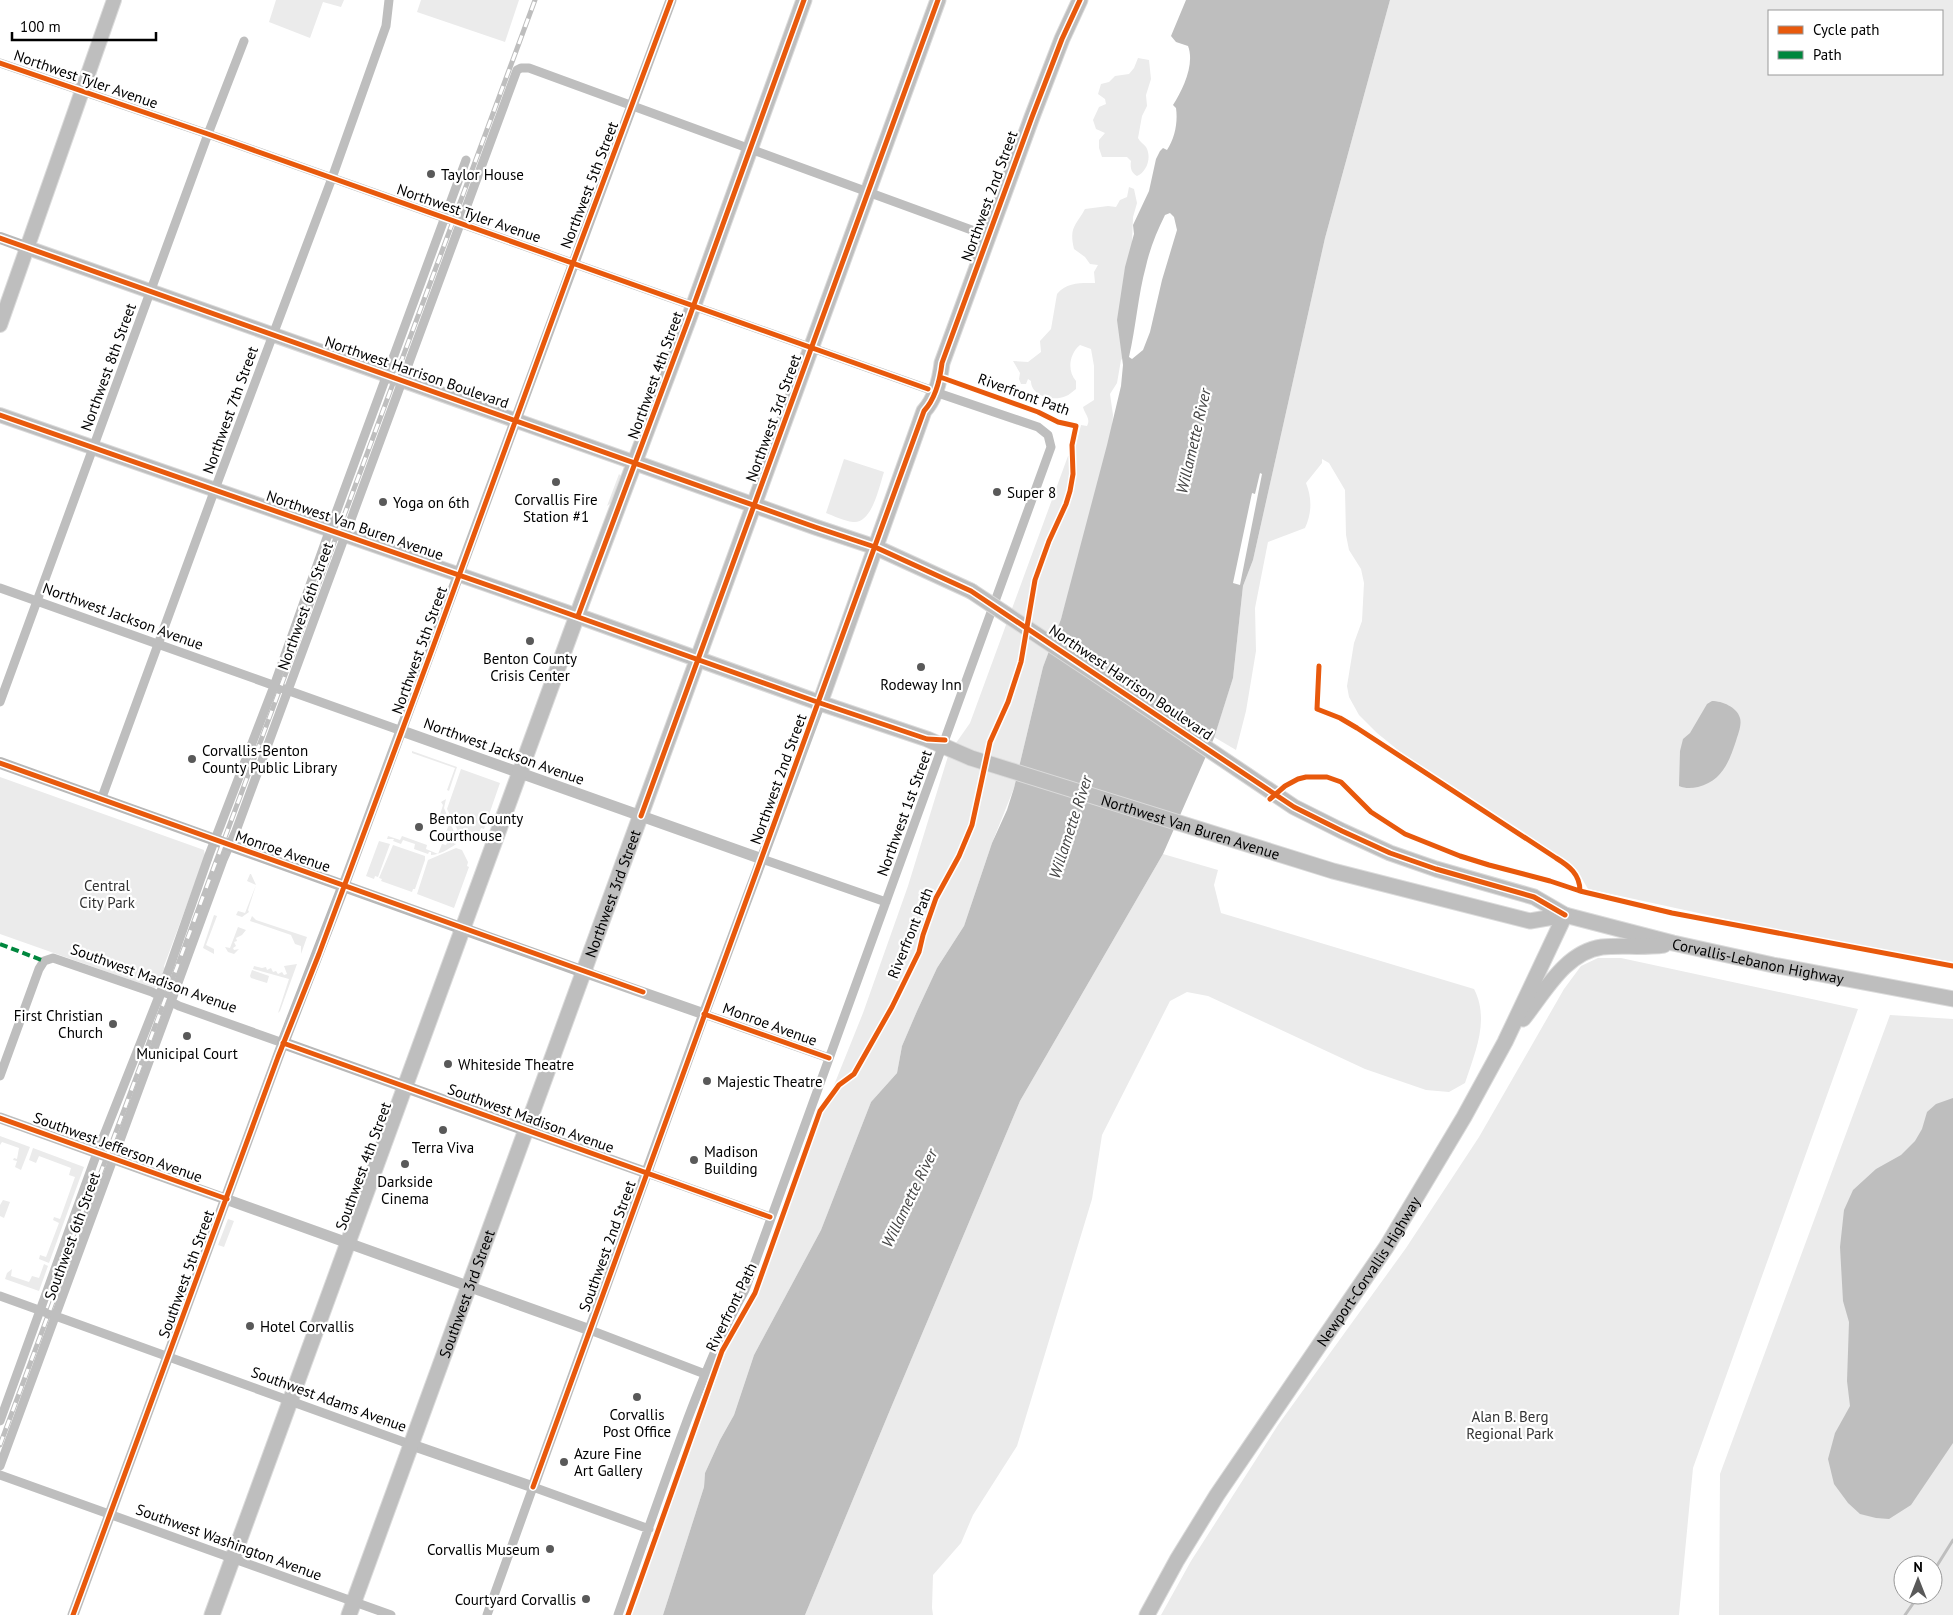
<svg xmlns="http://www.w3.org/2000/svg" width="1953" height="1615" viewBox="0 0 1953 1615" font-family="'PT Sans',sans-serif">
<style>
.green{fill:#ebebeb;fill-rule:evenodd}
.water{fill:#bebebe;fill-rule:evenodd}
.pier{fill:#fff}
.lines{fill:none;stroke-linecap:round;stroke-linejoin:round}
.stream{stroke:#bebebe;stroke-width:3}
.primary-casing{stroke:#dbdbdb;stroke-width:16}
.trunk-casing{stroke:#dbdbdb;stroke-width:17}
.minor{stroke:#bebebe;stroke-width:9}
.tertiary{stroke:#bebebe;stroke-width:11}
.secondary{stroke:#b8b8b8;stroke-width:12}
.primary{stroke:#bebebe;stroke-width:14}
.trunk{stroke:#bebebe;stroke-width:15}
.rail-casing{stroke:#bebebe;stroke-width:5}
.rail{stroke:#fff;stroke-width:3;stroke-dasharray:9;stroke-linecap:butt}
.trunk-bridge-casing{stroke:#dbdbdb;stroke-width:17;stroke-linecap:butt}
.trunk-bridge{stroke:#bebebe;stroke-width:15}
.quiet{stroke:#00873e;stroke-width:4;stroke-dasharray:8 4;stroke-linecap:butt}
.cycleway-casing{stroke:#fff;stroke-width:8}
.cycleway{stroke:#e8590c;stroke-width:5}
.poi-dot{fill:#595959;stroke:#fff;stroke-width:2}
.labels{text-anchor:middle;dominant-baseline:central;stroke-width:4.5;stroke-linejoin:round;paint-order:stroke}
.street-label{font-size:15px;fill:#000;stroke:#fff}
.poi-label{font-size:15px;fill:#000;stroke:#fff;text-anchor:start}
.park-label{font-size:15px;fill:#323232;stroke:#fff}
.water-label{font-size:16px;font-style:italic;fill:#434343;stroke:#fff}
</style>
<rect width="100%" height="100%" fill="#fff"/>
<path class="green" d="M276,0h68l-3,7 -18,-5 -13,36 -41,-16z
M421,0h98l-14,42 -88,-30z
M1390,0h563v962l-139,-24 -226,-49 -11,-19 -147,-94 -53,-43 -18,-18 -10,-18 -2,-11 7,-43 8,-22 2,-38 -3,-14 -12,-19 -3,-15 -1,-45 -16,-27 -7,-4v4l-16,20c6,15 6,30 -1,45l-37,14 -13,66 1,43 -10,60 -10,39 -22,-13 19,-59 10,-92 10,-26 72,-322zM1769,11h173v63h-173z
M1138,58l11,2 2,19 -5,16 1,11 -5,10 -4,22c2,4 6,6 8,9 6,10 1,25 -9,29 -6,-3 -7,-9 -6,-15l-4,-4h-25l-3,-9v-8l6,-7 -9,-4 -3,-9 6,-13 7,-3 -1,-5 -7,-5 3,-10 8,-2 6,-6 14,-2 5,-6z
M1129,187l5,2 3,14 -4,14 -5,136 -7,7 -4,23 -7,11 3,21 -1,14 -39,149 -12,41 -18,48 -29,121 -22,55 -28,83 -27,42 -20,43 -15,35 -5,27 -26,29 -50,128 -67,125 -20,60 -14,25 -15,33 -1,14 -41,128h-32l98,-272 24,-40 65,-178 45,-112 45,-127 41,-133 21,-30 98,-267 6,-3 7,-28 6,1c4,-8 -2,-11 -4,-19l11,-7v-34l-3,-17 -11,-4c-11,9 -13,26 -4,36v8c-4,3 -7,6 -10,7 -13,6 -35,0 -35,-15l-3,-2 -2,5h-5l-2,-5 1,-6 -7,-12 15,1 13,-10 -1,-11 11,-12 6,-35c10,-12 23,-11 38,-11l-1,-11 4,-7 -8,-1 -5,-7 -11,-8c-5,-22 1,-22 11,-40l23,-3 8,1 4,-7 7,-3z
M844,459l40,13c-5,15 -12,52 -31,50 -9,-1 -19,-6 -27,-9z
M619,474l2,2 -10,27 -4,3z
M412,751l45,16 -8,24 -2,-1 8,-22 -43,-15z
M461,769l39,14 -16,46 -3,-1 -2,5 -14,6 -4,-2 -14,-28z
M0,777l204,73 1,6 -41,110 1,3 -6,17 -5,2 -4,-1 -150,-53z
M446,799l-2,9 13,31 -11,-7 4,-10 -11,-4 4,-13 -2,-3z
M388,836l12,4 2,-4 25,9 -1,4 12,5 4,-10 4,1 2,-4 8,3c-7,5 -17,11 -25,11v-3h-2l-1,2 -14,-5 1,-5 -12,-4 -2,4 -8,-3 1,-2h-7z
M379,841l11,3 -12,33 -3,-1 -1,3 -8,-3z
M393,845l32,11v4l-10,29h-2l-1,3 -31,-11 1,-2 -3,-1z
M456,848l6,2 6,12 -1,4 2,1 -15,41 -37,-14 11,-34z
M1163,854l55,16 -4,15 7,28 253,76c16,31 1,63 -9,94l-16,9 -23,-2 -61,-21 -157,-73 -21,-4 -17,9 -68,134 -10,64 -75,247 -44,69 -12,28 -28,32 -1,33 1,7h-128l85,-205 130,-309z
M250,874h1l5,11 -8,25 1,2 -7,5 -6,-2 2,-4 7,2 11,-28 -9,-4z
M214,915l3,1 -11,29 8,4v5l-11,-6z
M252,916l4,4 51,17 -6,17v-8l-6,-2 -4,-9 -41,-14z
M238,927l8,3 -4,5 -6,3 1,3 -3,1 2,4 -3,2 1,2 5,-1 -5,5 -6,-2 -3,-5 5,1z
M1598,958h23l237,51 -165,459 -14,147h-518l30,-54 87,-136 128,-177 73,-111 85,-148 17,-23z
M297,964l-17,47 -2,2 11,-34 -36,-10 1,-3 8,2 4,-1 1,3 4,-2 2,4 3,-1 2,3 4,-2 2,3 3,-1 -3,-8z
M252,970l17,6 -2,7 -16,-5 -1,-2z
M1890,1015l63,4v596h-234l1,-141zM1903,1565h30v30h-30z
M0,1136l30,11 -9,23 -6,-3 2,-6 -4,-1 1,-2 3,1 2,-11 -17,-6 -2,3z
M33,1148l51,19 -35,96 -10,-4 1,-4 6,2 13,-34 -6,-3 1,-3 6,2 15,-42 -6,-2 2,-7 -32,-12 -3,7 -7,-3z
M3,1200l7,2 -6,16 -4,-2v-11z
M228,1219l6,2 -10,26 -6,-2z
M44,1264l4,2 -9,25 -34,-12 2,-6 5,-4 -1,7 18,6 3,-6 7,2z"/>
<path class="water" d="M1186,0h204l-65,238 -72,322 -10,26 -10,92 -19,60 -51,116 -143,247 -130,309 -85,205h-142l41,-128 1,-14 15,-33 14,-25 20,-60 67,-125 50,-128 26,-29 5,-27 15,-35 20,-43 27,-42 28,-83 15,-33 7,-22 29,-121 18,-48 46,-174 14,-59 2,-21 -6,-45 8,-53 9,-33 -1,-9 16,-34 7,-32 4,-8 3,-3 4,2c8,-12 11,-28 9,-42l-3,-3c10,-15 22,-41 15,-59l-12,-4 -5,-6zM1170,213l4,4 3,13 -15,50 -12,52 -7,18 -11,9 -3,-2c7,-30 9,-62 17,-91 4,-18 11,-35 19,-51z
M1712,701c10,0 25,6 28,17 2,7 -2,16 -4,23 -7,21 -14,40 -38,46 -6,1 -12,2 -19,-1l1,-35 3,-12 7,-6 17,-29z
M1953,1098v345l-42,62 -22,14 -13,-1 -16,-4 -12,-11 -14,-19 -6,-25 7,-26 15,-27 -3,-25 2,-59 -6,-21 -3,-54 4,-37 9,-20 23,-21 25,-14 14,-14 7,-12 5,-17 9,-8z"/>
<path class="pier" d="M1260,473l2,1 -22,111 -7,-2 19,-90 3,1z"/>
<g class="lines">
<path class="stream" d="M1933,1572l20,-32
M1905,1615l14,-20"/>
<defs>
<path id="primary" d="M28,248l608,215
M0,325l114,-325
M0,415l578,201"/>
<g id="trunk">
<path d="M636,463l179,64 60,20 96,44"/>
<path id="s1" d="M578,616l242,87 107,36 44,19 362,113 197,50 35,-6"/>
<path id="s2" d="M1126,694l168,113 48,24 48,22 46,16 98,28 31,18 108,28 100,22 180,34"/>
<path d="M820,703l104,-292c12,-13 16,-31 18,-48l90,-246 30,-78 18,-39"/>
<path d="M1523,1019c21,-26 42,-67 79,-72 20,-2 41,1 62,-2"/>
<path d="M212,1615l370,-1013 106,-281 116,-321"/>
<path id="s3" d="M349,1615l589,-1615"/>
<path id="s4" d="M1147,1615l30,-55 40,-65 170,-249 77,-129 41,-75 60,-127"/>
</g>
</defs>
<use href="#primary" class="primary-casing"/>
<use href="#trunk" class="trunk-casing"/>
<path class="minor" d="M0,63l208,71 720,255
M0,588l402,143
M0,702l208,-568 36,-93
M101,800l114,-311 117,-311 54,-152 3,-26
M762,859l124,43
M704,1014l125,44
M0,1076l39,-107 5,-8 9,-3 99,34 27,14 104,37
M647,1173l123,44
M0,1296l412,149
M590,1330l115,44
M0,1421l97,-268 66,-167 46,-131 65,-169 56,-157 136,-369
M0,1466l171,-464 52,-142 13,-29 281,-761 4,-2h8l459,168
M0,1475l391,140
M487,1615l46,-128 116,42
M618,1615c23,-66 46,-132 70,-197 17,-44 34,-87 57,-128l306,-843 -3,-12 -10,-8 -103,-35"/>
<path class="tertiary" d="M402,731l360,128
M344,885l327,-885
M584,972l120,42
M0,1118l590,212
M526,1130l121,43
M412,1445l121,42 171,-473 116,-311
M73,1615l210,-572"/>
<path class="secondary" d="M0,238l28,10
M0,763l584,209
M344,885l-61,158 243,87"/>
<use href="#primary" class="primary"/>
<use href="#trunk" class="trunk"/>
<defs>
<path id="rail" d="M0,1445l535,-1445"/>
</defs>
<use href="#rail" class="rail-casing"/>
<use href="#rail" class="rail"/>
<defs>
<path id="trunk-bridge" d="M971,591l155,103"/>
</defs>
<use href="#trunk-bridge" class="trunk-bridge-casing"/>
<use href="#trunk-bridge" class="trunk-bridge"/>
<path class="quiet" d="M0,944l44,17"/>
<defs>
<path id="cycleway" d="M0,63l208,71 720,255
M0,238l815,289 60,20 96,44 323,216 48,24 48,22 46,16 98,28 31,18
M0,415l519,181 301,107 107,36 18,1
M578,616l110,-295 116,-321
M1319,666l-2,43 23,9 17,10 199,130c13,8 24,16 24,33
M0,763l643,229
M1270,799l15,-13 13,-7 8,-2h21l14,5 30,30 34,22 55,22 29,9 61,16 30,10 92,22 281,53
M641,816l297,-816
M704,1014l125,44
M283,1043l487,174
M0,1118l227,81
M533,1487l391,-1076c12,-13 16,-31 18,-48l90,-246 30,-78 18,-39
M73,1615l205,-558 41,-103 114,-307 140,-384 98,-263
M628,1615l94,-264 33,-58 65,-182 19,-26 15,-11 38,-67 27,-55 4,-17 13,-37 23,-42 13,-31 18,-83 18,-40 13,-40 14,-82 14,-39 17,-37 4,-13 3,-17 -1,-29 4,-19 -18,-4 -20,-10 -98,-35"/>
</defs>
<use href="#cycleway" class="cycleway-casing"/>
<use href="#cycleway" class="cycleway"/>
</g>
<g class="poi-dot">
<circle cx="431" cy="174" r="5"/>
<circle cx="556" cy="482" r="5"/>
<circle cx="997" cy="492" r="5"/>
<circle cx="383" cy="502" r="5"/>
<circle cx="530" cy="641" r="5"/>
<circle cx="921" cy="667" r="5"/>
<circle cx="192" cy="759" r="5"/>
<circle cx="419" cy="827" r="5"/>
<circle cx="113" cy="1024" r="5"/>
<circle cx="187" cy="1036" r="5"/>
<circle cx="448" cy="1064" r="5"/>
<circle cx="707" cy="1081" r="5"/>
<circle cx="443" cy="1130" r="5"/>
<circle cx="694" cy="1160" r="5"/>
<circle cx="405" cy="1164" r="5"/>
<circle cx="250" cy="1326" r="5"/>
<circle cx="637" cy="1397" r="5"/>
<circle cx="564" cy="1462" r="5"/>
<circle cx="550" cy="1549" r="5"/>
<circle cx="586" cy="1599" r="5"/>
</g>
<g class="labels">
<g class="street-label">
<text transform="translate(86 79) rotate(19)">Northwest Tyler Avenue</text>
<text transform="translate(589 185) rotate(-69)">Northwest 5th Street</text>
<text transform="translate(989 196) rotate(-70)">Northwest 2nd Street</text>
<text transform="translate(469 213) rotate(19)">Northwest Tyler Avenue</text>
<text transform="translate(108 367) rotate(-70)">Northwest 8th Street</text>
<text transform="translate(417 372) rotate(19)">Northwest Harrison Boulevard</text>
<text transform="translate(655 375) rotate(-70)">Northwest 4th Street</text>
<text transform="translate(1024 394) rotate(20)">Riverfront Path</text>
<text transform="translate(230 410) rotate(-70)">Northwest 7th Street</text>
<text transform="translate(773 418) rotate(-70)">Northwest 3rd Street</text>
<text transform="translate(355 525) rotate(19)">Northwest Van Buren Avenue</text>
<text transform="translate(305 606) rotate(-70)">Northwest 6th Street</text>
<text transform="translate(123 616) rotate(20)">Northwest Jackson Avenue</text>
<text transform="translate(419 650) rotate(-70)">Northwest 5th Street</text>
<text transform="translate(1131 682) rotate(34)">Northwest Harrison Boulevard</text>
<text transform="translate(504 751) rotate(20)">Northwest Jackson Avenue</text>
<text transform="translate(778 779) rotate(-70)">Northwest 2nd Street</text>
<text transform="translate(904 813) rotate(-70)">Northwest 1st Street</text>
<text stroke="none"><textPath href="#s1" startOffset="648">Northwest Van Buren Avenue</textPath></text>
<text transform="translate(283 851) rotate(19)">Monroe Avenue</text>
<text stroke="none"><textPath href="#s3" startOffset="768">Northwest 3rd Street</textPath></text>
<text transform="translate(910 933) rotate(-68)">Riverfront Path</text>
<text stroke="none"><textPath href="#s2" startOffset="694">Corvallis-Lebanon Highway</textPath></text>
<text transform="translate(154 978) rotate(20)">Southwest Madison Avenue</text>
<text transform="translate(770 1024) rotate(20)">Monroe Avenue</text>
<text transform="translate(531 1118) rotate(20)">Southwest Madison Avenue</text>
<text transform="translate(118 1147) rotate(20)">Southwest Jefferson Avenue</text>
<text transform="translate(363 1166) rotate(-70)">Southwest 4th Street</text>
<text transform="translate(72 1236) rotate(-70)">Southwest 6th Street</text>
<text transform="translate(607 1246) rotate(-70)">Southwest 2nd Street</text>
<text stroke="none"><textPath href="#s4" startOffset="409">Newport-Corvallis Highway</textPath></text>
<text transform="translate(186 1274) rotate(-70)">Southwest 5th Street</text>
<text stroke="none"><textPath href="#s3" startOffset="342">Southwest 3rd Street</textPath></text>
<text transform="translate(731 1307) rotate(-64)">Riverfront Path</text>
<text transform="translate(329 1399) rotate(20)">Southwest Adams Avenue</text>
<text transform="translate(229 1542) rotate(20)">Southwest Washington Avenue</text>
</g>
<g class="poi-label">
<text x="441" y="174">Taylor House</text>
<text x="1007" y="492">Super 8</text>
<text x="556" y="499" text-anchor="middle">Corvallis Fire<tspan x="556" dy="17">Station #1</tspan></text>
<text x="393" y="502">Yoga on 6th</text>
<text x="530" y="658" text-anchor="middle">Benton County<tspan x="530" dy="17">Crisis Center</tspan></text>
<text x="921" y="684" text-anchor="middle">Rodeway Inn</text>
<text x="202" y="750">Corvallis-Benton<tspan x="202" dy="17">County Public Library</tspan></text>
<text x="429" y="818">Benton County<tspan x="429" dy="17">Courthouse</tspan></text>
<text x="103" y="1015" text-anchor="end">First Christian<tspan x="103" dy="17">Church</tspan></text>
<text x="187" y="1053" text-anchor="middle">Municipal Court</text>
<text x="458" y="1064">Whiteside Theatre</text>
<text x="717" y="1081">Majestic Theatre</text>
<text x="443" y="1147" text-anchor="middle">Terra Viva</text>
<text x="704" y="1151">Madison<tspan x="704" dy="17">Building</tspan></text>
<text x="405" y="1181" text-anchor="middle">Darkside<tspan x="405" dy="17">Cinema</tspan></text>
<text x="260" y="1326">Hotel Corvallis</text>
<text x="637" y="1414" text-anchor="middle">Corvallis<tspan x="637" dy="17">Post Office</tspan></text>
<text x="574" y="1453">Azure Fine<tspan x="574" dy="17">Art Gallery</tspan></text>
<text x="540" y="1549" text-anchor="end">Corvallis Museum</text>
<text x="576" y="1599" text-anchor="end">Courtyard Corvallis</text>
</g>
<g class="park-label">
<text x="107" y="885">Central<tspan x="107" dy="17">City Park</tspan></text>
<text x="1510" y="1416">Alan B. Berg<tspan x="1510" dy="17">Regional Park</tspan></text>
</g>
<g class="water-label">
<text transform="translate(1193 441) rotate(-77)">Willamette River</text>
<text transform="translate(1070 827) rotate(-72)">Willamette River</text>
<text transform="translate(909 1198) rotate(-64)">Willamette River</text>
</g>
</g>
<rect x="1768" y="10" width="175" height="65" fill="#ffffff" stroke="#999999"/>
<rect x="1778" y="26" width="25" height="8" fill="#e8590c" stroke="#999999"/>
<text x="1813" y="35" font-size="15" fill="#000000">Cycle path</text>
<rect x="1778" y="51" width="25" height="8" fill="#00873e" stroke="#999999"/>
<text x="1813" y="60" font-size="15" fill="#000000">Path</text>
<g transform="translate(1918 1580)"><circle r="24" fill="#ffffff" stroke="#999999"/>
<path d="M0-4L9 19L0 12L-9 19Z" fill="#595959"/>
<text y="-8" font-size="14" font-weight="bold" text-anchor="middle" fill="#000000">N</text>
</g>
<path d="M12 32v8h144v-8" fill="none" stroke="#000000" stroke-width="2.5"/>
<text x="20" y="32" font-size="15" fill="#000000" stroke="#ffffff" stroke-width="4" paint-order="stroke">100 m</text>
</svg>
